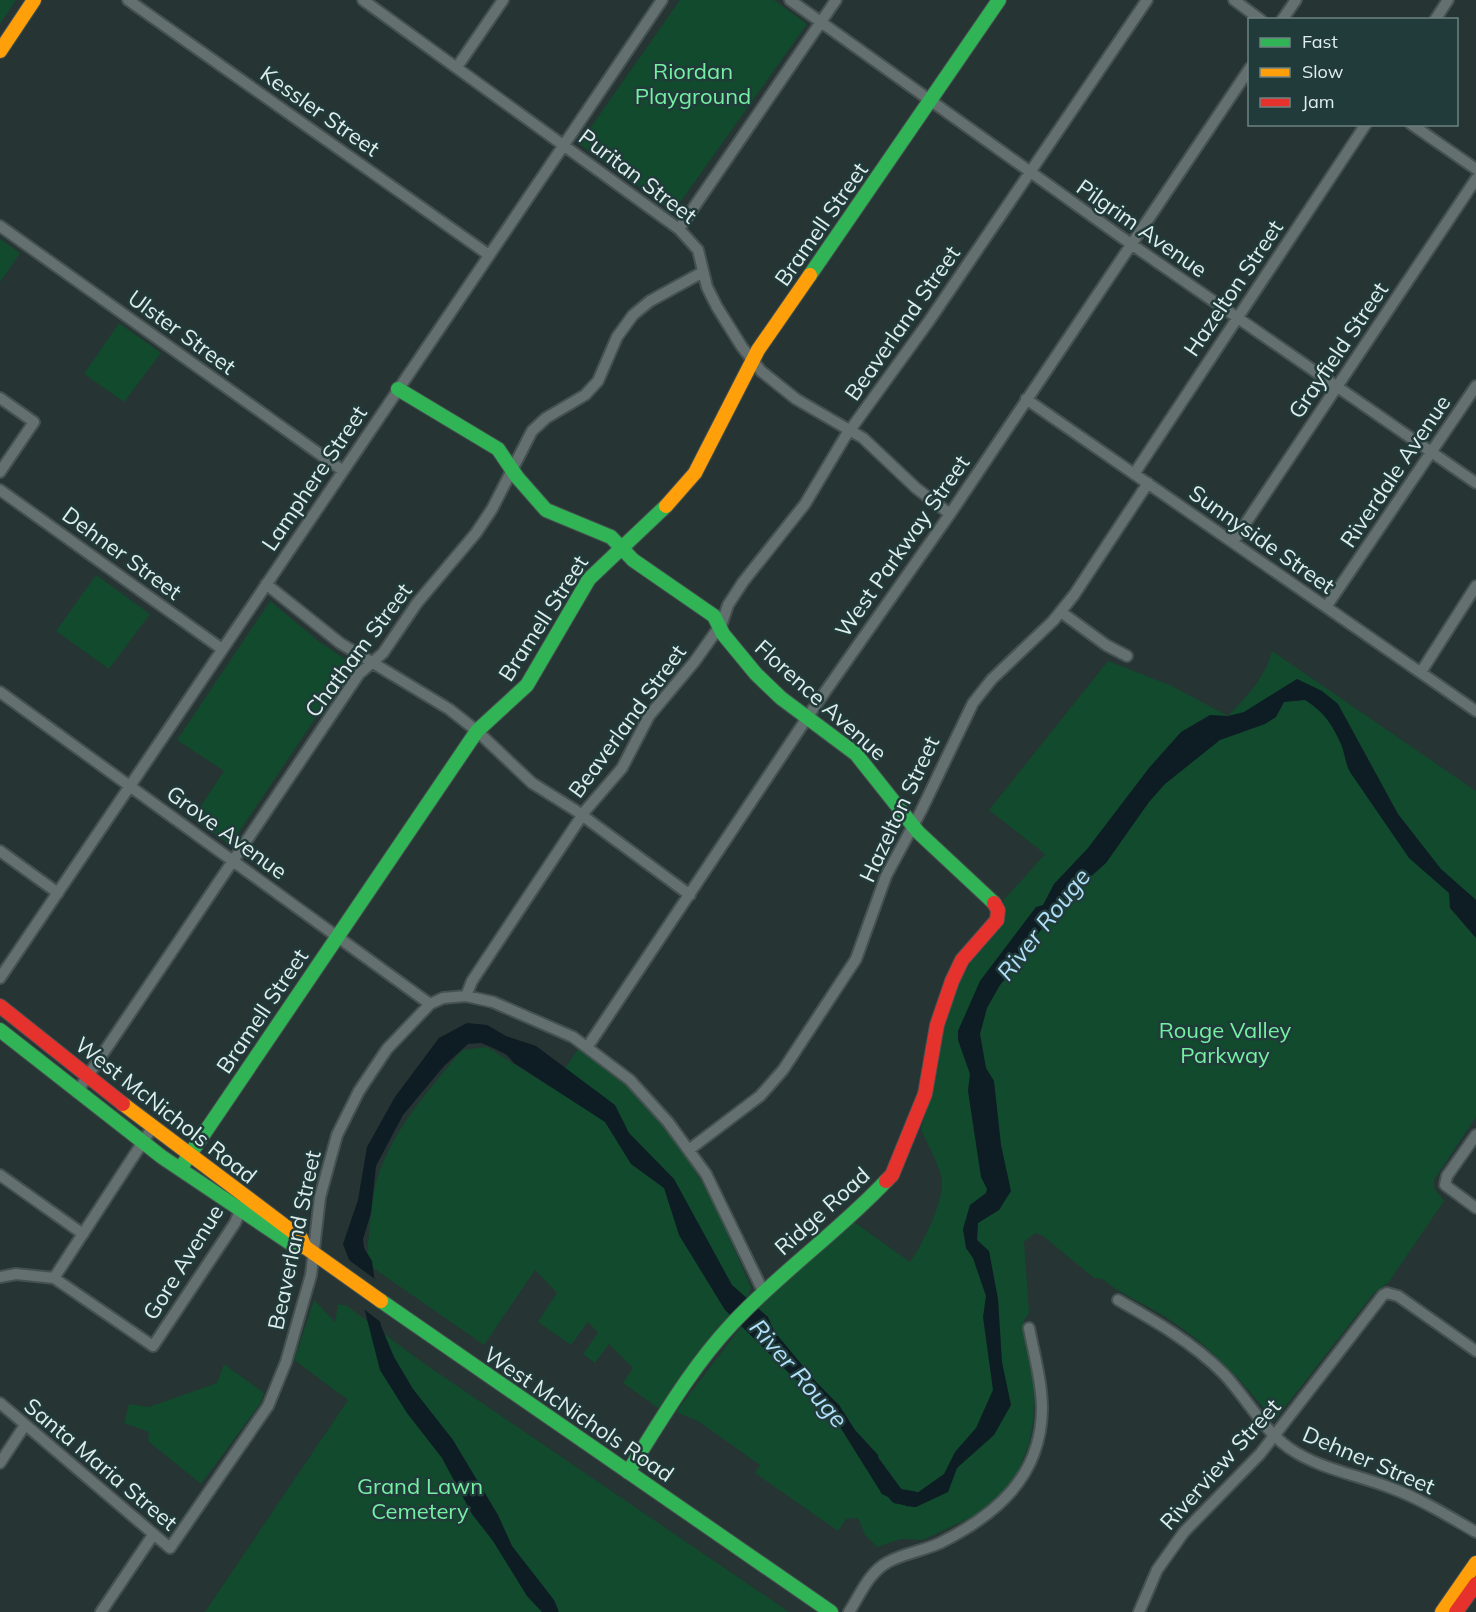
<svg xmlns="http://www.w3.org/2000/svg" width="1476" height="1612" viewBox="0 0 1476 1612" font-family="Mulish,sans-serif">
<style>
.green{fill:#114a2c}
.water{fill:#0e1c24}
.pier{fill:#273434}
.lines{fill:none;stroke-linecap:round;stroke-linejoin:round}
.river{stroke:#0e1c24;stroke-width:15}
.street-casing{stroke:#455151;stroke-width:14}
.fast-casing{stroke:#455151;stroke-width:16}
.slow-casing{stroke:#455151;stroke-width:16}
.jam-casing{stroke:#455151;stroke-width:16}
.street{stroke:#646f6f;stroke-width:10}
.fast{stroke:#30b455;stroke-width:14}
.slow{stroke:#ff9f0a;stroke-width:14}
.jam{stroke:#e5322d;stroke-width:14}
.labels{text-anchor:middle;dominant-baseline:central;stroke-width:5;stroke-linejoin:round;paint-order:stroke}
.park-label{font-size:22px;fill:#75f0a3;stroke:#213a3a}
.street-label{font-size:22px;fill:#dfeded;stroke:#213a3a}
.water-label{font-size:24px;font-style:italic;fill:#b0e0fa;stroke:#213a3a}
</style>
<rect width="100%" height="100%" fill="#273434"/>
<path class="green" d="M0,0h16l-16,24z
M680,0h94l33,24 -133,187 -95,-67z
M0,239l20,14 -19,28h-1z
M119,323l42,30 -37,49 -40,-28z
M96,575l54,39 -41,55 -53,-38z
M270,601l47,39 35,24 -122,181 -37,-27 31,-47 -47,-31z
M1272,651l204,140v326l-42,63v8l10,13 -56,82 -14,10 -100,128c-31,-39 -62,-73 -104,-101 -22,-15 -47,-24 -68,-41l-8,-1 -51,-42 -8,-3 -11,9 5,71 -5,7 11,77 -2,25 -4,22 -18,46 -31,23 -57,27 -22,-1 -24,8 -12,-12 -7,-17 -12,1 -8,12 -83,-58 5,-8 -62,-44 -22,-9 61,-80 29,-32 88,-78 56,40c12,-17 37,-65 31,-86 -4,-16 -14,-32 -20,-47l15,-50 8,-58 11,-31 16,-28 31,-35 4,-11 -3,-15 42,-47 -56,-44 119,-149 64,25 56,30c19,-20 37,-38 44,-65z
M487,1047l65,41 26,-39c55,32 101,90 131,146 15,29 28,61 42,92l-2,8 -32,38 -56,77 -38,-27 10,-15 -24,-24 -14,19 -12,-9 15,-21 -10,-11 -17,23 -33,-23 19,-29 -22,-23 -51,75 -118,-82c3,-23 5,-67 12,-87 17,-50 51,-86 84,-126z
M314,1300l21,22 3,-18 9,2 75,56 367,250h-584l143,-212 -54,-40z
M224,1364l40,29 -4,11 -59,80 -53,-43 1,-9 -25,-9 5,-19 20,3 68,-24z"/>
<path class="water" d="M1297,679l25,12 16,13 60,110 43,55 35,31v38l-26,-30 -1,-15 -40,-35 -59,-86c-5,-9 -5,-19 -9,-28 -9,-20 -17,-32 -36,-44l-21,2 -8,15 -11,7 -45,16 -55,44 -16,18 -43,61 -28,25 -52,59 -5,13 -21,25 -13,23 -7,26 6,34 8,13 7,64 10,46 -12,19 -21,13 -1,17 12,11 9,48 4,63 9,43 -17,30 -37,33 -9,24 -32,15 -10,-1 -24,-12 -42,-67 -29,-36 -17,-13 -69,-68 -46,-75 -15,-47 -33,-24 -26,-42 -91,-59 -7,-8 -16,-8 -10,-4 -13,1 -24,22 -41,49 -27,51 -5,47 -8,26 1,9 8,13 9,65 13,31 19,32 40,51 45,75 14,31 42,54 5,12h-17l-15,-16 -34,-55 -21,-27 -30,-56 -35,-45 -27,-43 -23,-90 -14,-36 15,-44 9,-53 28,-50 44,-59 28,-15 20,2 19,11 30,10 79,59 14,28 45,46 58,106 36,32 6,14 42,51 23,23 16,25 23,25c1,6 -1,9 -2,14 -1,19 19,28 34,29l34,-24 11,-22 21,-24 17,-38 -10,-73 3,-21 -13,-38 -7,-10 -3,-19 7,-24 16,-12 1,-4 -6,-12 -13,-86 2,-17 -12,-34v-9l22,-50 56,-74 7,-2 11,-21 34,-36 61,-80 32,-36 29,-17 18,1 16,-4z"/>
<path class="pier" d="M342,1255l37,27 4,42 -22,-17z"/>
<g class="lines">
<path class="river" d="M867,1455l30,41 17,3"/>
<defs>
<path id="street" d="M128,0l361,255
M363,0l316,229 19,21 9,37 10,20 25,40 19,24 35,28 67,39 53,50 34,26
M790,0l341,244 345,239
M1234,0l27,20
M1282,20l14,-20
M1435,20l13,-20
M457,67l46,-67
M1411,124l65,45
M0,226l342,244
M679,229l157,-229
M0,398l34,24 -34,50
M1026,399l450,312
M1134,474l232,-350
M0,490l222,159
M1233,542l243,-363
M266,584l74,59 109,66 28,22 55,52 43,27 115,85
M1326,607l150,-221
M1061,612l45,33 21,11
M1421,672l55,-86
M0,692l430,312
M0,851l58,42
M0,978l662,-978
M466,996l6,-15 113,-170 37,-43 27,-52 46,-55 27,-38 6,-18 15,-23 62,-78 40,-67 84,-116 218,-321
M588,1046l225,-337 137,-195 300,-446
M77,1092l282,-418 24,-21 34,-50 59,-70 16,-24 40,-78 14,-13 39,-23 13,-14 19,-44 16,-22 17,-14 53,-29
M1476,1135l-29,41 -2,9 31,23
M690,1149l70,-53 23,-26 73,-111 30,-83 35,-65 52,-108 19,-24 61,-58 21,-26 74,-112
M0,1175l83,59
M0,1277l16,-3 38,4 99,68 82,-123 8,-19
M54,1278l98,-150
M1118,1300c37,21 75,43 105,73 23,24 40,57 66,75 30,21 69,27 102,40 30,11 57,28 85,44
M0,1403l170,145 98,-142 18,-44 25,-87 9,-78 17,-62 22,-44 28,-42 43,-45 13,-6 23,-2 27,6 80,35 57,43 38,42 38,52 57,117
M0,1463l25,-38
M101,1612l52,-77
M849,1612c11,-17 20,-40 39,-50 16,-9 35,-11 52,-19 56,-28 101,-66 102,-134 0,-27 -8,-55 -13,-81
M1139,1612l18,-42 27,-38 76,-78 123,-159 4,-2 11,3 78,55"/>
<path id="fast" d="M810,275l189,-275
M398,389l100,60 19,28 29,33 65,27 22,23 81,56 9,18 33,40 25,24 75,56 62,78 76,71
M0,1030l162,127 134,90h9
M180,1169l297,-438 50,-46 62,-106 77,-73
M381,1301l450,311
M628,1472c32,-50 62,-103 103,-147 48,-52 106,-92 155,-144"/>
<path id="slow" d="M0,51l34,-51
M666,506l29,-33 63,-123 52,-75
M123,1104l178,134 4,9 76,54
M1442,1612l34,-49"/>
<path id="jam" d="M0,1006l123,98
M886,1181l6,-6 33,-81 12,-69 15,-44 10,-21 35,-40 1,-10 -4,-7
M1456,1612l20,-28"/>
</defs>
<use href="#street" class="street-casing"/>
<use href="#fast" class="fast-casing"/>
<use href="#slow" class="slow-casing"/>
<use href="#jam" class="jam-casing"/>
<use href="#street" class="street"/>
<use href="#fast" class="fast"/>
<use href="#slow" class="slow"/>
<use href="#jam" class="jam"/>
</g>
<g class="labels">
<g class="park-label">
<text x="693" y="71">Riordan<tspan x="693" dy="25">Playground</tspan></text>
<text x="1225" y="1030">Rouge Valley<tspan x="1225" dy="25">Parkway</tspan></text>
<text x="420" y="1486">Grand Lawn<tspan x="420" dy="25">Cemetery</tspan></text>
</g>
<g class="street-label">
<text transform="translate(320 111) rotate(35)">Kessler Street</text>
<text transform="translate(638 176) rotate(37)">Puritan Street</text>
<text transform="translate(821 224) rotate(-55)">Bramell Street</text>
<text transform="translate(1142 228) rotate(35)">Pilgrim Avenue</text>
<text transform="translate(1233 288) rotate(-56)">Hazelton Street</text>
<text transform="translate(902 323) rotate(-55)">Beaverland Street</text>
<text transform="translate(182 332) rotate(36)">Ulster Street</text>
<text transform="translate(1338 350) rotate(-56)">Grayfield Street</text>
<text transform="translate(1395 471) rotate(-56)">Riverdale Avenue</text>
<text transform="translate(314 478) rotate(-56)">Lamphere Street</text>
<text transform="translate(1262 539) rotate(35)">Sunnyside Street</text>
<text transform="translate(902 546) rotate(-55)">West Parkway Street</text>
<text transform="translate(122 553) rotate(36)">Dehner Street</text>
<text transform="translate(543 618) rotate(-57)">Bramell Street</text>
<text transform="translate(358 650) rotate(-53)">Chatham Street</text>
<text transform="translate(821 700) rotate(42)">Florence Avenue</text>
<text transform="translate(627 721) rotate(-54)">Beaverland Street</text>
<text transform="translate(899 809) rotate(-65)">Hazelton Street</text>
<text transform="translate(227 832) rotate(36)">Grove Avenue</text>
<text transform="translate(262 1011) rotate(-56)">Bramell Street</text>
<text transform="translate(166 1110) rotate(38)">West McNichols Road</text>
<text transform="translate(822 1211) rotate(-42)">Ridge Road</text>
<text transform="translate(294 1240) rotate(-78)">Beaverland Street</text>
<text transform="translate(183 1262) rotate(-58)">Gore Avenue</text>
<text transform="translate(579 1414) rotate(34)">West McNichols Road</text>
<text transform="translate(1369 1460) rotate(23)">Dehner Street</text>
<text transform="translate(101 1464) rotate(40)">Santa Maria Street</text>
<text transform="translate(1220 1464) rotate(-48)">Riverview Street</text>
</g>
<g class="water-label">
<text transform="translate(1043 924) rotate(-52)">River Rouge</text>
<text transform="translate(799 1373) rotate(49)">River Rouge</text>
</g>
</g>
<rect x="1248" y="18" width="210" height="108" fill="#213a3a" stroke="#6d8282" stroke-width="1.5"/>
<rect x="1260" y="38" width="30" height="9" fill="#30b455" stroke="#6d8282" stroke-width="1.5"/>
<text x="1302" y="48" font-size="18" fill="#dfeded">Fast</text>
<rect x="1260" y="68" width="30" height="9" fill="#ff9f0a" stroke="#6d8282" stroke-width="1.5"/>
<text x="1302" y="78" font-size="18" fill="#dfeded">Slow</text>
<rect x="1260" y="98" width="30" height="9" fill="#e5322d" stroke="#6d8282" stroke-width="1.5"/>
<text x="1302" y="108" font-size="18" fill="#dfeded">Jam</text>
</svg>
